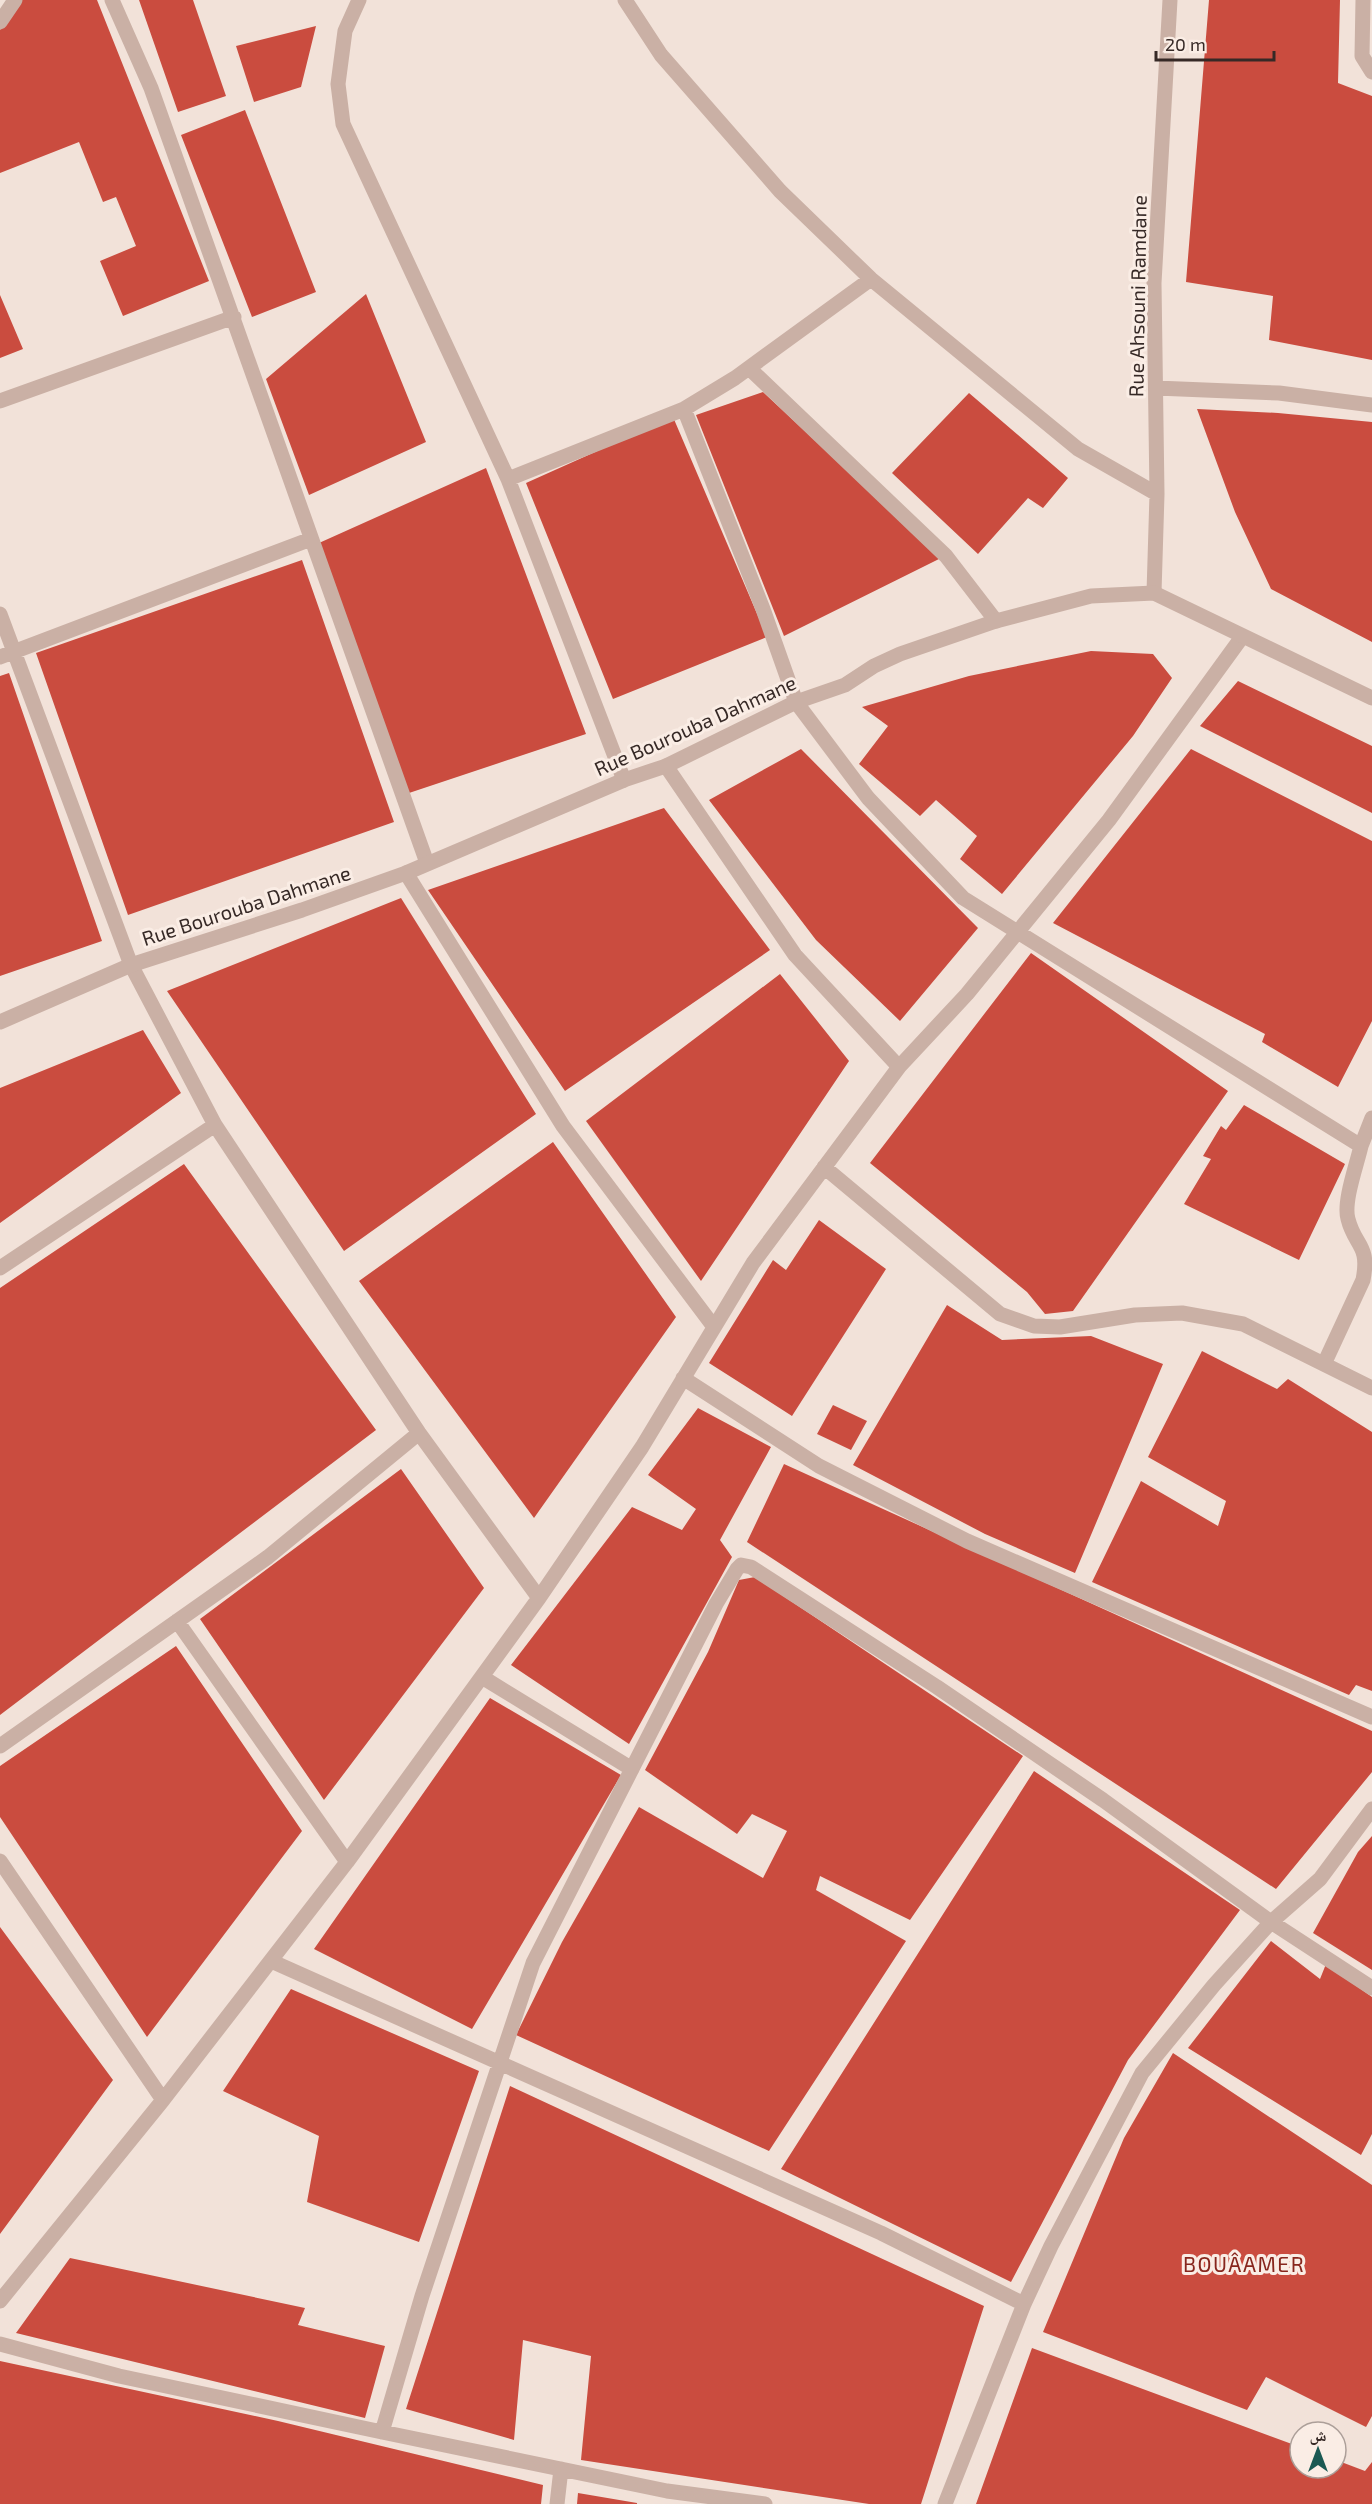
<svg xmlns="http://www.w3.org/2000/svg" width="1372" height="2504" viewBox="0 0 1372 2504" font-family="'Exo 2','Noto Naskh Arabic',sans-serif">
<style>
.building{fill:#ca4c3f}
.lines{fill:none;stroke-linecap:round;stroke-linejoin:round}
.minor{stroke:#cab0a5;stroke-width:15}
.tertiary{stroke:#cab0a5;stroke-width:15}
.labels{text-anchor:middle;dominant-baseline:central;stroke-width:6;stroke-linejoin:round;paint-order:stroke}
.street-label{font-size:20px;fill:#362926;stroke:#faede5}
.neighbourhood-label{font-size:21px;letter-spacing:1.5px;fill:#87261d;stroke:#faede5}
</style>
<rect width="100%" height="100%" fill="#f2e2d9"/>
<path class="building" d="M20,0h77l112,281 -86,35 -23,-55 36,-15 -20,-49 -13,5 -24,-60 -79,31v-143z
M139,0h54l33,96 -48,16z
M1209,0h131l-2,83 34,13v264l-103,-20 4,-44 -87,-14z
M316,26l-15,61 -47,15 -18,-56z
M245,110l71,182 -64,25 -71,-182z
M366,294l60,148 -117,53 -43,-116z
M0,295l23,54 -23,9z
M763,392l178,166 -157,78 -88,-221z
M969,393l99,85 -25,30 -15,-10 -50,56 -86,-81z
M1197,409l81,4 94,9v220l-101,-53 -36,-77z
M673,417l94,220 -154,62 -87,-216z
M486,468l100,266 -180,60 -87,-251z
M302,560l92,262 -266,93 -92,-262z
M1091,651l62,3 19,24 -39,58 -131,158 -42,-35 17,-23 -41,-36 -16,16 -61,-52 29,-38 -26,-19 107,-31z
M9,673l93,268 -102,35v-300z
M1238,681l134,65v67l-172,-87z
M801,749l177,179 -78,93 -84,-81 -107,-140z
M1191,749l181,92v180l-34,66 -76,-45 3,-8 -212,-111z
M664,808l106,142 -205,141 -137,-201z
M401,898l135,216 -192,137 -177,-260z
M1031,953l197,138 -155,220 -28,3 -18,-22 -157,-129z
M780,974l69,87 -148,220 -115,-160z
M143,1030l38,63 -181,130v-135z
M1244,1105l101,59 -46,96 -115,-56 27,-45 -8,-3 18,-30 5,4z
M553,1142l123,175 -142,201 -175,-237z
M184,1164l192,266 -376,285v-427z
M819,1220l67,49 -94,147 -83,-53 64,-103 13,10z
M947,1305l55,35 89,-4 72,28 -88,209 -90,-39 -132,-69z
M1202,1351l75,38 11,-10 84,53v259l-16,-6 -7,10 -257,-113 49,-101 77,45 8,-25 -78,-44z
M833,1405l34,16 -16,29 -34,-16z
M698,1408l73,39 -51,93 12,17 -103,187 -118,-79 121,-158 50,23 14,-21 -48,-34z
M784,1464l588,267v41l-96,117 -529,-347z
M401,1469l83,119 -160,212 -124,-181z
M755,1577l268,179 -113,164 -90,-44 -4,14 90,51 -137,210 -253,-116 46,-93 77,-135 124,71 24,-47 -35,-17 -15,20 -92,-64 63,-118 31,-72z
M176,1646l126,185 -155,206 -147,-220v-51z
M490,1698l131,77 -149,254 -158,-80z
M1034,1771l206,139 -112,150 -117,222 -230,-113z
M1372,1836v134l-59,-37 45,-81z
M0,1927l113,153 -113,154z
M1271,1941l49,38 6,-15 46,33v137l-11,21 -173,-107z
M291,1989l188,82 -60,171 -112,-40 12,-66 -96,-45z
M1173,2053l199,132v231l-6,11 -100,-50 -19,33 -204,-78 81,-194z
M510,2086l474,220 -63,198h-52l-288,-44 10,-104 -68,-16 -9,100 -108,-31z
M70,2258l235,50 -7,17 87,21 -20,72 -349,-85z
M1032,2348l268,99v21h36v-8l29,11 7,-9v42h-396z
M0,2361l278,60 265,64 -2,19h-541z
M578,2493l59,10v1h-60z"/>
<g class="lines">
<path class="minor" d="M112,0l39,88 276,775
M359,0l-14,31 -7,53 5,40 165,355 116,301
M625,0l36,55 119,136 91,88 207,170 79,45
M1363,0l-1,56 10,16
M0,22l15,-22
M871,279l-136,99 -51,31 79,200 33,93 72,96 95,100 398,248 11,-28
M749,368l197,188 50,65
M1156,388l123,5 93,12
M0,401l234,-84
M508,479l176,-70
M1154,593l3,-99 -3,-211 16,-283
M0,614l131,351 84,160
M0,657l311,-118
M666,766l129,189 104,112
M406,873l157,253 151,201
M824,1167l176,147 34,12 26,1 75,-12 47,-2 61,11 129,64
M0,1268l215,-143 204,308 120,165
M1324,1364l39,-84c7,-36 -8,-33 -15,-61 -5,-17 9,-55 13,-73
M683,1378l136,88 148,75 405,176
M177,1621l170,241
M482,1677l150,92
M0,1746l268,-189 151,-124
M0,1861l163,239
M271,1961l610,272 143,71
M0,2301l163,-201 184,-238 192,-264 103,-151 111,-184 146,-196 68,-73 142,-174 133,-183
M0,2344l119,32 263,56 285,59 98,13
M382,2432l40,-136 111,-333 183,-359 21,-35 4,-4 10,2 186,120 166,113 168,122 101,66
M557,2504l4,-35
M945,2504l79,-200 27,-58 91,-173 72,-88 57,-63 49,-43 52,-70"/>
<path class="tertiary" d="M0,1022l131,-57 171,-55 104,-37 218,-93 42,-14 130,-64 49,-17 29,-19 26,-12 96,-33 95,-25 63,-3 218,105"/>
</g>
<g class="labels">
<g class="street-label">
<text transform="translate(1137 296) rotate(-89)">Rue Ahsouni Ramdane</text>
<text transform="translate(695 725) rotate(-24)">Rue Bourouba Dahmane</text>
<text transform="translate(246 905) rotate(-18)">Rue Bourouba Dahmane</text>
</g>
<g class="neighbourhood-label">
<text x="1244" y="2263">BOUÂAMER</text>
</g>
</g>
<g transform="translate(1318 2450)"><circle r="28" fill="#faede5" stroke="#ac9f99" stroke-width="1.5"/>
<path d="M0-4.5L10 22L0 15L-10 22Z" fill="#1b5953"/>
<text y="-9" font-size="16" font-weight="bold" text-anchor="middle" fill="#362926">ش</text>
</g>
<path d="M1156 51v9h118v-9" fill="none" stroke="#362926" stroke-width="3"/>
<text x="1165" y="51" font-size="18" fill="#362926" stroke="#faede5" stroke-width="4.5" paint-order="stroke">20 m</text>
</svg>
